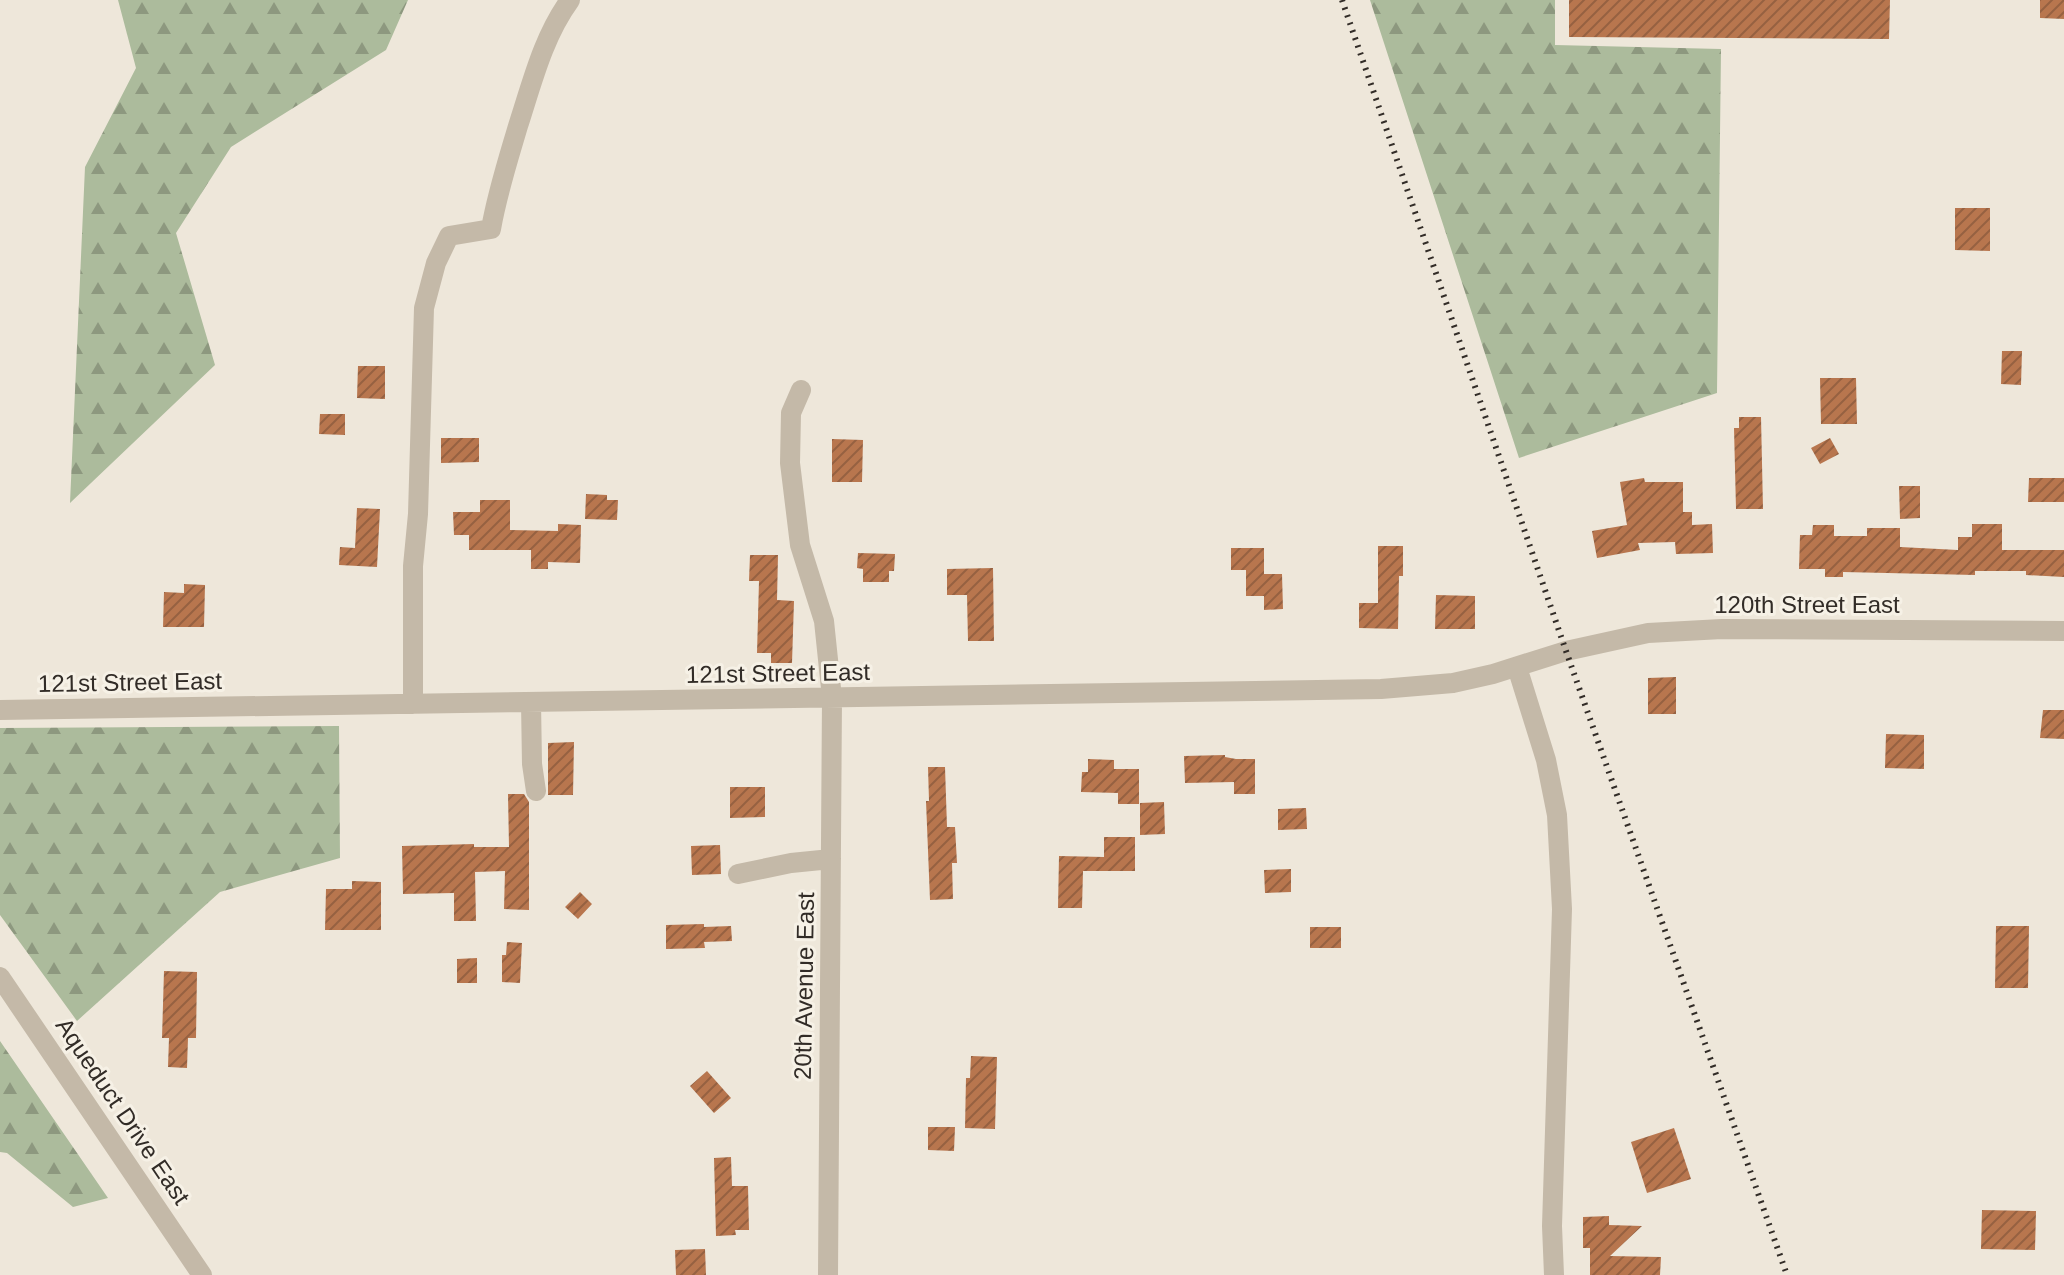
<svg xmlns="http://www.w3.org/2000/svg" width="2064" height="1275" viewBox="0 0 2064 1275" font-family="Arial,sans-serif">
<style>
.forest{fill:url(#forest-firs)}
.building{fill:url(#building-hatch)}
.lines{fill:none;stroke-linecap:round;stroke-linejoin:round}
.minor{stroke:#c4b9a8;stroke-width:20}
.rail{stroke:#322c27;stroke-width:6;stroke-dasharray:2 6;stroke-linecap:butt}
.labels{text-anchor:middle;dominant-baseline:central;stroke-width:6;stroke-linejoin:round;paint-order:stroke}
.street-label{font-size:24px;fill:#322c27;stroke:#f6f1e6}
</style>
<defs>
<pattern id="forest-firs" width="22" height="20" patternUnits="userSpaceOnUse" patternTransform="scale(2)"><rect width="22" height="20" fill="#acbb9c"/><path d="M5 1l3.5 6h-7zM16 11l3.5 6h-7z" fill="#8d987f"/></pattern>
<pattern id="building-hatch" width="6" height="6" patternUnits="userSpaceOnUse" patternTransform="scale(2)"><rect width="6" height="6" fill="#b8764e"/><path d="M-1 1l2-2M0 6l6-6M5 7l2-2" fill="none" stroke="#966141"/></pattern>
</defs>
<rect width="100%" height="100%" fill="#eee7da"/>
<path class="forest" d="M118,0h290l-22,50 -155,97 -55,86 39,132 -145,138 15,-336 51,-99z
M1370,0h185v45l166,4 -4,344 -198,65z
M339,726l1,132 -120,34 -143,129 -77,-106v-187z
M0,1041l108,157 -35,9 -66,-54 -7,-1z"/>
<path class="building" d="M1569,0h321l-1,39 -320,-2z
M2040,0h24v19l-24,-1z
M1955,208h35v43l-35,-1z
M2002,351h20l-1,34 -20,-1z
M358,366h27v33l-28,-1z
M1820,378h36l1,46h-36z
M320,414h25v21l-26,-1z
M1739,417h22l2,92h-27l-2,-81h5z
M441,438h38v24l-38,1z
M1830,438l9,16 -19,10 -9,-16z
M832,439l31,1 -1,42h-30z
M1644,478l1,4h38v30h9v13l20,-1 1,29 -37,1 -1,-12 -37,1 2,7 -43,8 -5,-27 35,-6 -7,-43z
M2029,478h35v24h-36z
M1899,486h21v32l-20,1z
M586,494l21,1v5h11l-1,20 -32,-1z
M480,500h30v30l48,1v-7l23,1 -1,38 -32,-1v7h-17v-19h-62v-15h-15l-1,-23h27z
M357,508l23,1 -3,58 -38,-2 1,-18 15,1z
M1972,524h30v26h62v27l-38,-2v-4h-51v4l-132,-3v5h-18v-8h-26l1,-34h12l1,-10h21v11h33v-8h33v19l58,3v-13h14z
M1378,546h25v30h-4l-1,53 -39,-1v-25h19z
M1231,548h33v26h18l1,35 -19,1v-14h-18v-26h-15z
M858,553l37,1 -1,17h-5v11h-26v-13l-6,-1z
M750,555h28l-1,45 17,1 -2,62h-21v-10h-14l2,-72h-10z
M993,568l1,73h-26l-1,-46h-20v-26z
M184,584l21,1 -1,42h-41l1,-35 20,1z
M1436,595l39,1v33h-40z
M1676,677v37h-28v-36z
M2043,710h21v29l-24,-1z
M1886,734l38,1v34l-39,-1z
M574,742l-1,53h-25v-52z
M1225,755v2l11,2h19v35h-21v-12l-49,1 -1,-27z
M1088,759l26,1v9h25v35h-21v-11l-37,-1 1,-20h6z
M928,767h17l2,60h8l2,36h-5l1,36 -23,1 -4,-99h3z
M730,787h35v30l-35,1z
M508,794h16l5,8v108l-25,-1 1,-38 -30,1 1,49h-22v-28l-51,1 -1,-48 72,-2v3h35z
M1164,802l1,32 -25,1v-32z
M1306,808l1,21 -29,1v-21z
M1104,837h31v34h-52l-1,37h-24l1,-52 45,1z
M720,845l1,29 -29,1 -1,-29z
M1291,869v23l-26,1 -1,-23z
M352,881l29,1v48h-56l1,-41h26z
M580,892l12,12 -14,15 -13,-12z
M704,924v3l27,-1 1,15 -28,1 1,6 -39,1v-24z
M1996,926h33l-1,62h-33z
M1310,927h31v21h-31z
M507,942l15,1 -2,40 -18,-1v-27h4z
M477,958v25h-20v-24z
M164,971l33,1 -1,66h-8l-1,30 -19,-1 1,-29h-7z
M971,1056l26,1 -2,72 -30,-1 1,-50h4z
M707,1071l24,27 -17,15 -24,-27z
M928,1127h27l-1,24 -26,-1z
M1674,1128l17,51 -44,14 -16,-51z
M731,1157l1,29h16l1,44h-14l1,5 -20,1 -2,-78z
M1982,1210l54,1 -1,39 -54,-1z
M1609,1216v9l33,1 -32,30 51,1 -1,18h-70v-27h-7v-31z
M705,1249l1,26h-30l-1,-25z"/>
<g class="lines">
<path class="minor" d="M801,390l-10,23 -1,50 10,82 24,76 8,77 -4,577
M1517,667l29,93 11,55 5,94 -10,317 2,49
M531,702l1,62 4,27
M413,704v-138l5,-52 6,-206 12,-45 13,-27 42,-7c6,-35 17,-69 27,-103 14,-43 25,-89 52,-126
M0,710l1381,-21 72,-6 40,-9 73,-23 82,-18 74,-4 342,2
M738,874l53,-11 40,-4
M0,977l202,298"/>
<path class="rail" d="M1342,0l224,651 221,624"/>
</g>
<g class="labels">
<g class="street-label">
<text x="1807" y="604">120th Street East</text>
<text transform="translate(778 673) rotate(-1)">121st Street East</text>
<text transform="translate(130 682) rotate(-1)">121st Street East</text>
<text transform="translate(804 986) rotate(-89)">20th Avenue East</text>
<text transform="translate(123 1111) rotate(56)">Aqueduct Drive East</text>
</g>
</g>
</svg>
